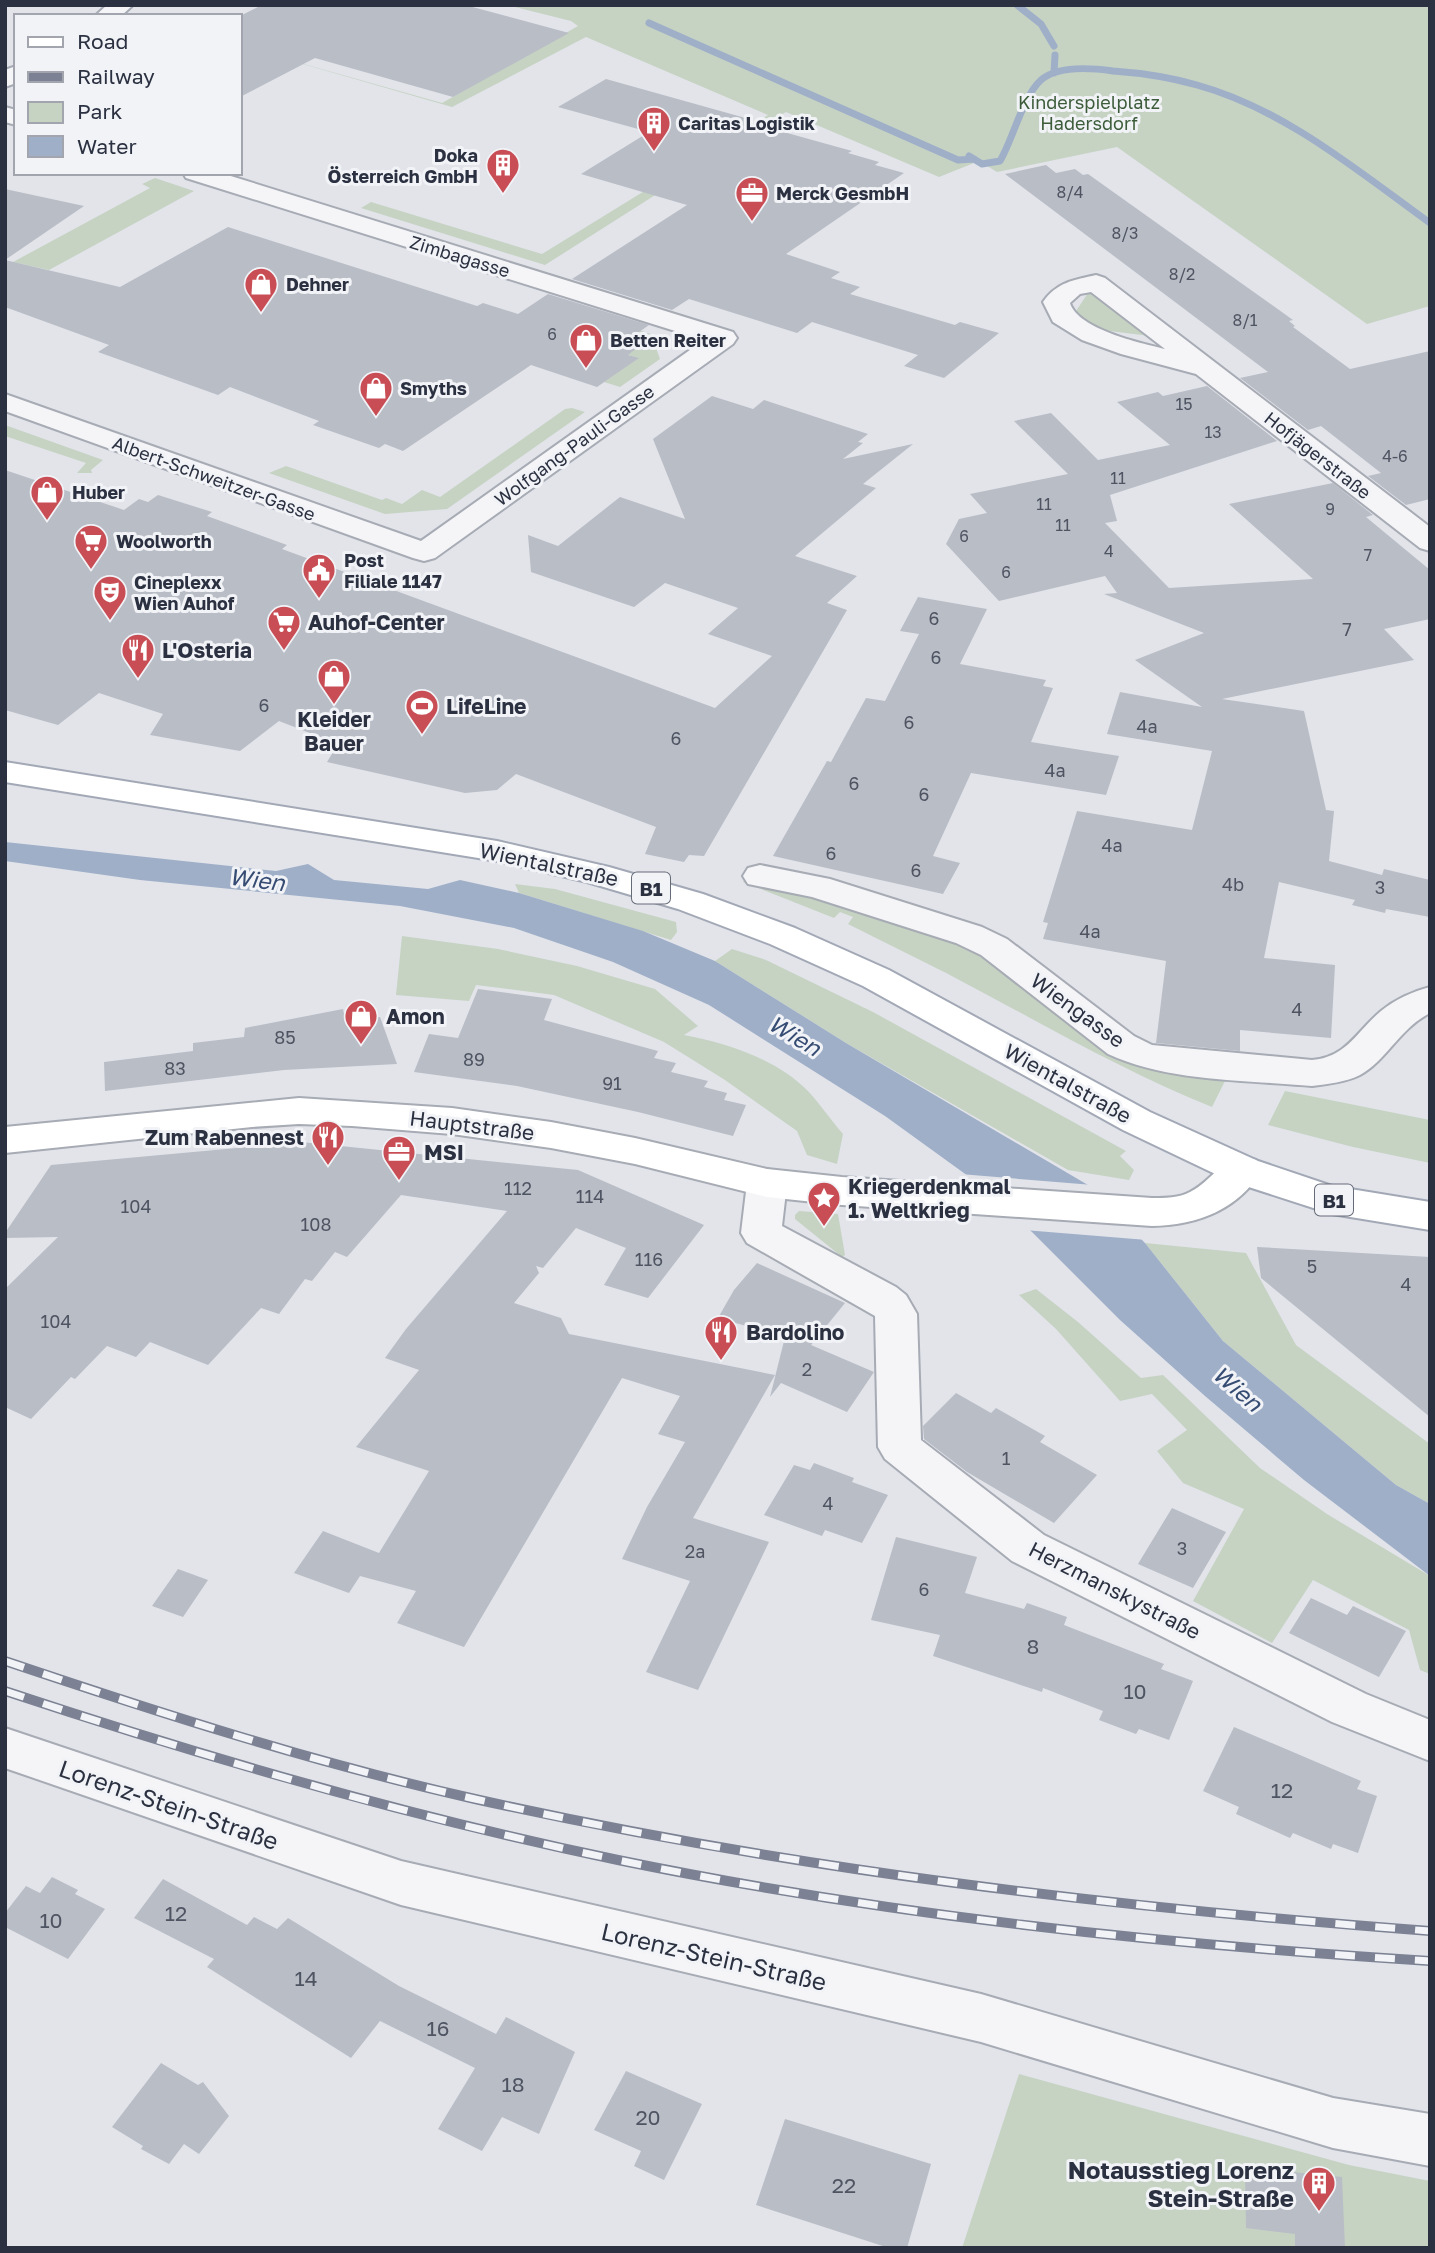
<svg xmlns="http://www.w3.org/2000/svg" width="1435" height="2253" viewBox="0 0 1435 2253" font-family="'Golos Text',sans-serif">
<style>
.green{fill:#c6d3c3}
.water{fill:#9fafc8}
.pier{fill:#e2e4ea}
.lines{fill:none;stroke-linecap:round;stroke-linejoin:round}
.stream{stroke:#9fafc8;stroke-width:7}
.building{fill:#b9bdc6}
.minor-casing{stroke:#a7abb4;stroke-width:4}
.secondary-casing{stroke:#a7abb4;stroke-width:4}
.primary-casing{stroke:#a2a8b5;stroke-width:4}
.minor{fill:#f5f5f8;fill-rule:evenodd}
.secondary{fill:#fff;fill-rule:evenodd}
.primary{fill:#fff;fill-rule:evenodd}
.rail-casing{stroke:#7c8293;stroke-width:10}
.rail{stroke:#f1f3f7;stroke-width:7;stroke-dasharray:20;stroke-linecap:butt}
.labels{text-anchor:middle;dominant-baseline:central;stroke-width:6;stroke-linejoin:round;paint-order:stroke}
.far-number-label{font-size:16px;fill:#4e5462}
.far-park-label{font-size:18px;fill:#3c5c39;stroke:#f1f3f7}
.far-poi-label{font-size:18px;font-weight:bold;fill:#2b3141;stroke:#f1f3f7;text-anchor:start}
.far-street-label{font-size:18px;fill:#2b3141;stroke:#f1f3f7}
.number-label{font-size:18px;fill:#4e5462}
.shield{fill:#f1f3f7;stroke:#666b78;stroke-width:2}
.shield-label{font-size:19px;font-weight:bold;fill:#2b3141}
.poi-label{font-size:21px;font-weight:bold;fill:#2b3141;stroke:#f1f3f7;text-anchor:start}
.street-label{font-size:21px;fill:#2b3141;stroke:#f1f3f7}
.near-number-label{font-size:21px;fill:#4e5462}
.water-label{font-size:23px;font-style:italic;fill:#364c73;stroke:#f1f3f7}
.near-street-label{font-size:24px;fill:#2b3141;stroke:#f1f3f7}
.near-poi-label{font-size:24px;font-weight:bold;fill:#2b3141;stroke:#f1f3f7;text-anchor:end}
</style>
<rect width="100%" height="100%" fill="#e2e4ea"/>
<path class="green" d="M507,5h923v301l-63,18 -250,-177 -120,25 -18,-11 -40,16 -153,-65 -241,153 -184,-57 10,-6 171,52 226,-139 -182,-78 -134,70 -212,-61 202,57 136,-77 -7,-5z
M155,178l39,13 -145,79 -36,-8 137,-74 -8,-4z
M1090,290l60,46 -41,-5 -34,-11 -3,-3z
M551,302l100,32 9,25 -40,28 -16,-5 34,-24 -10,-3 8,-7 -14,-4z
M572,408l13,4 -138,97 -62,5 -116,-41 17,-7 96,34 4,-2 16,6 20,-14 18,7 125,-88z
M5,425l98,35 -12,10 1,3h-15l9,-10 -81,-27z
M745,879l73,15 150,50 106,78 20,21 45,22 88,12 -15,30c-92,-37 -176,-87 -264,-133 -33,-17 -67,-33 -100,-50l5,-7 -13,-5 -6,6 -91,-36z
M515,884l40,5 121,33 1,10 -6,8 -152,-47z
M402,936l96,13 79,17 78,23 43,37 -14,9c43,8 92,24 124,56 12,13 23,29 35,43l-6,30 -30,-9 -10,-24 -72,-51 -61,-38 -110,-47 -78,-10 -7,16 -73,-6z
M732,949l34,11 107,52 253,139 -6,5 14,14 -5,10 -61,-10 -222,-127 -131,-82z
M1285,1091l145,29v43l-77,-16 -85,-22z
M799,1211l39,3 7,41 -3,2 -47,-38v-4z
M1145,1243l101,10 50,92 134,99v60l-34,-19 -173,-144z
M1036,1289l42,33 63,56 22,-3 97,93 67,46 103,62v98l-10,-4 -11,-40 -96,-50 -41,63 -79,-42 51,-92 -61,-26 -26,-32 30,-21 -35,-36 -32,7 -64,-72 -37,-34z
M1019,2074l330,91 81,16v67h-468z"/>
<path class="water" d="M5,842l271,29 32,-7 26,16 94,9 32,-9 59,13 124,38 72,30 131,82 242,142 57,58 78,98 173,144 34,19v72l-126,-96 -99,-84 -85,-76 -88,-88 -64,-56 -83,-60 -176,-111 -96,-43 -99,-34 -114,-22 -260,-26 -135,-19z"/>
<path class="pier" d="M960,1174l133,11 54,55 -123,-10z"/>
<g class="lines">
<path class="stream" d="M1017,5l24,19 13,22
M649,23l309,137 16,-1
M1054,73l1,-18
M969,156l13,8 18,-3c13,-22 23,-65 41,-81 17,-15 51,-12 72,-9 29,2 56,6 84,14 87,24 161,86 233,138"/>
</g>
<path class="building" d="M262,5h203l104,28 -116,64 -138,-39 -75,39v-81z
M606,79l143,40 -5,2 108,30 -4,2 31,9 -4,3 29,8 -118,81 54,18 -9,6 29,9 -10,7 105,31 5,-3 39,11 -55,45 -40,-12 14,-11 -106,-33 -15,11 -108,-34 -17,11 -100,-31 115,-74 -106,-31 68,-42 -91,-25z
M1046,165l10,8 19,-4 8,6 5,-1 205,146 -4,1 6,5 -2,1 57,42 80,-18v148l-24,6 -38,-29 13,-3 -60,-47 -13,4 -68,-52 28,-6 -263,-198z
M5,189l79,17 -79,54z
M228,227l249,79 6,-3 35,11 30,-20 101,31 -27,19 15,4 -9,7 11,3 -42,29 -66,-22 -128,86 -18,-7 -6,4 -66,-23 6,-4 -89,-34 -12,8 -120,-43 11,-7 -104,-38v-47l115,27z
M1207,386l70,55 -167,54 7,26 -12,2 64,65 144,-9 -84,-75 104,-21 40,32 -7,2 64,53v49l-46,10 30,31 -192,39 82,12 22,99 8,1 -5,50 53,14 2,-6 46,11v37l-44,-8 -1,4 -33,-8 3,-5 -76,-18 -15,76 71,7 -4,73 -91,-8v21l-84,-8 10,-82 -123,-22 5,-16 -5,-1 34,-111 115,19 20,-79 -105,-17 13,-42 82,15 -67,-47 69,-27 -100,-39 13,-1 -12,-17 -106,25 -53,-57 13,-25 28,-6 -17,-19 98,-20 -54,-53 37,-8 47,47 72,-15 -53,-43 41,-10 5,4z
M712,396l41,13 11,-9 104,34 -10,8 5,1 -20,16 70,-15 -50,40 13,4 -81,68 62,20 -30,27 20,7 -143,246 -15,-1 -5,7 -39,-8 11,-27 -140,-53 -19,16 -32,3 -138,-31 11,-18 -59,-23 -39,30 -90,-16 13,-21 -64,-21 -41,32 -53,-15v-240l119,40 15,-11 9,3 10,-7 54,17 -5,4 80,29 -5,4 433,159 57,-52 -64,-22 30,-26 -73,-25 -31,24 -103,-35 -3,-37 30,11 62,-49 65,22 -32,-80z
M918,597l69,12 -27,55 86,16 -3,6 10,2 -22,54 88,14 -13,39 -135,-22 -38,83 27,7 -17,31 -170,-38 54,-95 4,1 35,-64 19,3 34,-67 -19,-3z
M478,989l74,10 -8,21 114,31 -4,7 22,5 -5,9 37,9 -4,6 23,6 -3,7 22,5 -13,31 -95,-24 -121,-26 -103,-14 15,-38 29,4z
M343,1009l2,10 35,-2 17,47 -113,6 -179,21 -1,-29 89,-11v-8l51,-6 1,-9z
M301,1142l277,28 126,55 -56,73 -44,-13 22,-37 -50,-20 -33,40 -7,-2 3,7 -25,30 47,15 8,16 206,41 -82,143 76,24 -71,148 -52,-18 44,-91 -68,-22 25,-52 38,-65 -27,-8 22,-38 -58,-18 -158,269 -67,-24 19,-32 -56,-15 -11,17 -55,-20 29,-42 56,22 50,-82 -73,-24 63,-77 -34,-12 21,-29 101,-118 -106,-16 -54,62 -12,-5 -23,29 -7,-2 -26,35 -18,-6 -53,57 -58,-23 -14,15 -29,-11 -32,33 -4,-2 -40,42 -26,-12v-118l53,-52 -53,1v-5l46,-68z
M1257,1247l173,10v160l-169,-139z
M757,1263l88,40 -34,42 63,27 -27,40 -66,-29 -11,14 15,-60 -67,-19 16,-28z
M956,1393l35,20 5,-5 49,28 -5,6 57,33 -43,48 -87,-51 -43,-33 -1,-13z
M814,1463l40,15 -2,4 36,13 -26,48 -37,-13 -3,6 -58,-21 30,-50 16,5z
M1172,1508l54,24 -33,56 -55,-24z
M896,1537l81,20 -12,36 59,16 3,-6 40,14 -3,8 100,39 -3,5 32,12 -24,59 -30,-11 -3,5 -37,-14 4,-9 -60,-23 -1,4 -109,-36 7,-21 -69,-15z
M178,1569l30,11 -25,37 -31,-11z
M1311,1598l36,17 6,-9 53,25 -27,46 -90,-44z
M1234,1727l127,54 -4,8 20,7 -19,57 -25,-9 -2,5 -38,-16 -3,5 -54,-24 3,-7 -36,-16z
M52,1877l26,13 -3,4 30,15 -37,50 -63,-32v-14l21,-27 14,7z
M163,1879l84,46 7,-8 23,12 11,-11 111,68 97,48 10,-17 69,35 -36,82 -37,-17 -20,34 -44,-22 37,-61 -95,-47 -29,37 -144,-91 7,-8 -80,-41z
M161,2063l37,22 5,-3 26,34 -30,38 -15,-10 -15,20 -28,-15 2,-3 -31,-19z
M626,2071l76,33 -38,76 -30,-14 7,-15 -47,-21z
M785,2119l146,45 -24,84h-18l-133,-43z
M1245,2172l48,6v-6l49,5 3,71h-50v-14l-49,-6z"/>
<g class="lines">
<defs>
<path id="minor" d="M107,5h26l-12,11h-26z
M16,66v17l-11,4v-17z
M5,107l11,3v15l-11,-3z
M183,173h38l512,159 4,6 -4,6 -298,214 -11,3 -11,-3 -408,-147v-17l416,147 283,-201 -518,-162z
M1096,275l9,3 325,249v24l-10,-3 -224,-174 -75,-20 -39,-14 -29,-18 -10,-20c14,-20 31,-22 53,-27zM1091,292l74,57c-25,-6 -87,-20 -95,-46l10,-9z
M760,865l70,14 152,48 25,12 127,97 18,9 160,15c35,-3 44,-28 69,-49 15,-12 30,-19 49,-24v26c-30,15 -44,48 -70,62 -14,7 -32,9 -48,11 -66,-6 -144,-4 -204,-32l-127,-99 -25,-12 -144,-46 -64,-13 -5,-8 5,-8z
M767,1169l14,4 6,10 -5,43 114,61 10,8 11,19 4,126 123,95 322,159 64,26v41l-98,-39 -320,-161 -127,-102 -7,-12 -3,-131 -128,-73 -6,-10 6,-50 6,-10z
M5,1728l396,133 580,133 352,104 97,16v52l-97,-18 -352,-106 -580,-137 -396,-137z"/>
<path id="secondary" d="M299,1098l153,10 99,14 84,16 132,31 75,8 310,21c13,0 27,0 38,-6 27,-14 33,-41 66,-32l6,10c-24,40 -65,55 -110,56l-310,-21 -75,-8 -132,-33 -84,-16 -99,-14 -100,-8 -53,-2 -47,3 -247,26v-26z"/>
<path id="primary" d="M5,762l492,79 112,26 94,27 92,34 94,42 261,142 108,49 74,25 98,16v28l-98,-16 -102,-33 -107,-51 -260,-144 -93,-42 -92,-35 -91,-27 -90,-21 -492,-79z"/>
</defs>
<use href="#minor" class="minor-casing"/>
<use href="#secondary" class="secondary-casing"/>
<use href="#primary" class="primary-casing"/>
<use href="#minor" class="minor"/>
<use href="#secondary" class="secondary"/>
<use href="#primary" class="primary"/>
<defs>
<path id="rail" d="M5,1661c155,52 310,102 470,138 314,70 634,108 955,132
M5,1691c202,67 405,126 613,169 268,55 539,84 812,101"/>
</defs>
<use href="#rail" class="rail-casing"/>
<use href="#rail" class="rail"/>
</g>
<defs>
<symbol id="building-pin" viewBox="-11 -11 22 30"><path d="M0 17L-7.5 6A9.5 9.5 0 1 1 7.5 6Z" fill="#c94d54" stroke="#f1f3f7"/><path d="M-4-6H4V6H1V3H-1V6H-4ZM-2.5-4.3h1.7v1.8h-1.7ZM.8-4.3h1.7v1.8H.8ZM-2.5-1h1.7V.8h-1.7ZM.8-1h1.7V.8H.8Z" fill="#fff"/></symbol>
<symbol id="office-pin" viewBox="-11 -11 22 30"><path d="M0 17L-7.5 6A9.5 9.5 0 1 1 7.5 6Z" fill="#c94d54" stroke="#f1f3f7"/><path d="M-6-3h4V-5.5h4V-3h4V5H-6ZM-1-4.5V-3h2v-1.5ZM-6 0V1H6V0Z" fill="#fff"/></symbol>
<symbol id="shop-pin" viewBox="-11 -11 22 30"><path d="M0 17L-7.5 6A9.5 9.5 0 1 1 7.5 6Z" fill="#c94d54" stroke="#f1f3f7"/><path d="M-5-2.5h2.3a2.7 3.5 0 0 1 5.4 0H5L5.5 6h-11ZM-1.5-2.5h3a1.5 2.3 0 0 0-3 0Z" fill="#fff"/></symbol>
<symbol id="supermarket-pin" viewBox="-11 -11 22 30"><path d="M0 17L-7.5 6A9.5 9.5 0 1 1 7.5 6Z" fill="#c94d54" stroke="#f1f3f7"/><path d="M-6-5.5h2.5l.6 2H6L4.5 2H-2.5L-4.4-4H-6ZM-1.5 3.2a1.3 1.3 0 1 0 .1 0ZM3 3.2a1.3 1.3 0 1 0 .1 0Z" fill="#fff"/></symbol>
<symbol id="civic-pin" viewBox="-11 -11 22 30"><path d="M0 17L-7.5 6A9.5 9.5 0 1 1 7.5 6Z" fill="#c94d54" stroke="#f1f3f7"/><path d="M-.6-6.5H3V-4.5H.6V-3L4-1V1h2V6H-6V1h2V-1L-.6-3ZM-1.2 2.5V6h2.4V2.5Z" fill="#fff"/></symbol>
<symbol id="theatre-pin" viewBox="-11 -11 22 30"><path d="M0 17L-7.5 6A9.5 9.5 0 1 1 7.5 6Z" fill="#c94d54" stroke="#f1f3f7"/><path d="M-5-5.5Q0-4 5-5.5V0Q5 5 0 6Q-5 5-5 0ZM-3.3-2.5H-1v1.5H-3.3ZM1-2.5H3.3v1.5H1ZM-2.8 1Q0 5.5 2.8 1Z" fill="#fff"/></symbol>
<symbol id="restaurant-pin" viewBox="-11 -11 22 30"><path d="M0 17L-7.5 6A9.5 9.5 0 1 1 7.5 6Z" fill="#c94d54" stroke="#f1f3f7"/><path d="M-5-6h1v4h1v-4h1v4h1v-4h1v5L-1.5 .5V6h-2V.5L-5-1ZM5-6V6H3V1.5H1.5Q1.5-4 5-6Z" fill="#fff"/></symbol>
<symbol id="stadium-pin" viewBox="-11 -11 22 30"><path d="M0 17L-7.5 6A9.5 9.5 0 1 1 7.5 6Z" fill="#c94d54" stroke="#f1f3f7"/><path d="M0-5a6.5 5 0 1 0 0 10a6.5 5 0 1 0 0-10ZM-3.5-1.8h7v3.6h-7Z" fill="#fff"/></symbol>
<symbol id="sight-pin" viewBox="-11 -11 22 30"><path d="M0 17L-7.5 6A9.5 9.5 0 1 1 7.5 6Z" fill="#c94d54" stroke="#f1f3f7"/><path d="M0-6L1.8-2.2L6-1.7L2.9 1.2L3.7 5.4L0 3.3L-3.7 5.4L-2.9 1.2L-6-1.7L-1.8-2.2Z" fill="#fff"/></symbol>
</defs>
<g fill-rule="evenodd">
<use href="#building-pin" x="635" y="104" width="38" height="52"/>
<use href="#building-pin" x="484" y="146" width="38" height="52"/>
<use href="#office-pin" x="733" y="174" width="38" height="52"/>
<use href="#shop-pin" x="242" y="265" width="38" height="52"/>
<use href="#shop-pin" x="567" y="321" width="38" height="52"/>
<use href="#shop-pin" x="357" y="369" width="38" height="52"/>
<use href="#shop-pin" x="28" y="473" width="38" height="52"/>
<use href="#supermarket-pin" x="72" y="522" width="38" height="52"/>
<use href="#civic-pin" x="300" y="551" width="38" height="52"/>
<use href="#theatre-pin" x="91" y="573" width="38" height="52"/>
<use href="#supermarket-pin" x="265" y="603" width="38" height="52"/>
<use href="#restaurant-pin" x="119" y="631" width="38" height="52"/>
<use href="#shop-pin" x="315" y="657" width="38" height="52"/>
<use href="#stadium-pin" x="403" y="687" width="38" height="52"/>
<use href="#shop-pin" x="342" y="997" width="38" height="52"/>
<use href="#restaurant-pin" x="309" y="1118" width="38" height="52"/>
<use href="#office-pin" x="380" y="1133" width="38" height="52"/>
<use href="#sight-pin" x="805" y="1179" width="38" height="52"/>
<use href="#restaurant-pin" x="702" y="1313" width="38" height="52"/>
<use href="#building-pin" x="1300" y="2164" width="38" height="52"/>
</g>
<g class="labels">
<g class="far-number-label">
<text x="1070" y="192">8/4</text>
<text x="1125" y="233">8/3</text>
<text x="1182" y="274">8/2</text>
<text x="1245" y="320">8/1</text>
<text x="552" y="334">6</text>
<text x="1184" y="404">15</text>
<text x="1213" y="432">13</text>
<text x="1395" y="456">4-6</text>
<text x="1118" y="478">11</text>
<text x="1044" y="504">11</text>
<text x="1330" y="509">9</text>
<text x="1063" y="525">11</text>
<text x="964" y="536">6</text>
<text x="1109" y="551">4</text>
<text x="1368" y="555">7</text>
<text x="1006" y="572">6</text>
</g>
<g class="far-park-label">
<text x="1089" y="102">Kinderspielplatz<tspan x="1089" dy="21">Hadersdorf</tspan></text>
</g>
<g class="far-poi-label">
<text x="678" y="123">Caritas Logistik</text>
<text x="478" y="155" text-anchor="end">Doka<tspan x="478" dy="21">Österreich GmbH</tspan></text>
<text x="776" y="193">Merck GesmbH</text>
<text x="286" y="284">Dehner</text>
<text x="610" y="340">Betten Reiter</text>
<text x="400" y="388">Smyths</text>
<text x="72" y="492">Huber</text>
<text x="116" y="541">Woolworth</text>
<text x="344" y="560">Post<tspan x="344" dy="21">Filiale 1147</tspan></text>
<text x="134" y="582">Cineplexx<tspan x="134" dy="21">Wien Auhof</tspan></text>
</g>
<g class="far-street-label">
<text transform="translate(460 256) rotate(17)">Zimbagasse</text>
<text transform="translate(574 445) rotate(-36)">Wolfgang-Pauli-Gasse</text>
<text transform="translate(1318 455) rotate(38)">Hofjägerstraße</text>
<text transform="translate(214 478) rotate(20)">Albert-Schweitzer-Gasse</text>
</g>
<g class="number-label">
<text x="934" y="618">6</text>
<text x="1347" y="629">7</text>
<text x="936" y="657">6</text>
<text x="264" y="705">6</text>
<text x="909" y="722">6</text>
<text x="1147" y="726">4a</text>
<text x="676" y="738">6</text>
<text x="1055" y="770">4a</text>
<text x="854" y="783">6</text>
<text x="924" y="794">6</text>
<text x="1112" y="845">4a</text>
<text x="831" y="853">6</text>
<text x="916" y="870">6</text>
<text x="1233" y="884">4b</text>
<text x="1380" y="887">3</text>
<text x="1090" y="931">4a</text>
<text x="1297" y="1009">4</text>
<text x="285" y="1037">85</text>
<text x="474" y="1059">89</text>
<text x="175" y="1068">83</text>
<text x="612" y="1083">91</text>
<text x="518" y="1188">112</text>
<text x="590" y="1196">114</text>
<text x="136" y="1206">104</text>
<text x="316" y="1224">108</text>
<text x="649" y="1259">116</text>
<text x="1312" y="1266">5</text>
<text x="1406" y="1284">4</text>
<text x="56" y="1321">104</text>
<text x="807" y="1369">2</text>
<text x="1006" y="1458">1</text>
<text x="828" y="1503">4</text>
<text x="1182" y="1548">3</text>
<text x="695" y="1551">2a</text>
<text x="924" y="1589">6</text>
</g>
<g class="shield">
<rect x="632" y="872.5" width="38" height="31" rx="5"/>
<rect x="1315" y="1184.5" width="38" height="31" rx="5"/>
</g>
<g class="shield-label">
<text x="651" y="888">B1</text>
<text x="1334" y="1200">B1</text>
</g>
<g class="poi-label">
<text x="308" y="622">Auhof-Center</text>
<text x="162" y="650">L'Osteria</text>
<text x="446" y="706">LifeLine</text>
<text x="334" y="719" text-anchor="middle">Kleider<tspan x="334" dy="24">Bauer</tspan></text>
<text x="386" y="1016">Amon</text>
<text x="304" y="1137" text-anchor="end">Zum Rabennest</text>
<text x="424" y="1152">MSI</text>
<text x="848" y="1186">Kriegerdenkmal<tspan x="848" dy="24">1. Weltkrieg</tspan></text>
<text x="746" y="1332">Bardolino</text>
</g>
<g class="street-label">
<text transform="translate(549 864) rotate(12)">Wientalstraße</text>
<text transform="translate(1078 1010) rotate(36)">Wiengasse</text>
<text transform="translate(1068 1083) rotate(29)">Wientalstraße</text>
<text transform="translate(472 1125) rotate(7)">Hauptstraße</text>
<text transform="translate(1115 1590) rotate(27)">Herzmanskystraße</text>
</g>
<g class="near-number-label">
<text x="1033" y="1646">8</text>
<text x="1135" y="1691">10</text>
<text x="1282" y="1790">12</text>
<text x="176" y="1913">12</text>
<text x="51" y="1920">10</text>
<text x="306" y="1978">14</text>
<text x="438" y="2028">16</text>
<text x="513" y="2084">18</text>
<text x="648" y="2117">20</text>
<text x="844" y="2185">22</text>
</g>
<g class="water-label">
<text transform="translate(257 879) rotate(7)">Wien</text>
<text transform="translate(795 1035) rotate(31)">Wien</text>
<text transform="translate(1238 1388) rotate(41)">Wien</text>
</g>
<g class="near-street-label">
<text transform="translate(169 1804) rotate(19)">Lorenz-Stein-Straße</text>
<text transform="translate(714 1956) rotate(13)">Lorenz-Stein-Straße</text>
</g>
<g class="near-poi-label">
<text x="1294" y="2169">Notausstieg Lorenz<tspan x="1294" dy="28">Stein-Straße</tspan></text>
</g>
</g>
<rect width="1435" height="2253" fill="none" stroke="#2b3141" stroke-width="14"/>
<rect x="14" y="14" width="228" height="161" fill="#f1f3f7" stroke="#a2a5ae" stroke-width="2"/>
<rect x="28" y="37" width="35" height="10" fill="#ffffff" stroke="#a2a5ae" stroke-width="2"/>
<text x="77" y="49" font-size="21" fill="#2b3141">Road</text>
<rect x="28" y="72" width="35" height="10" fill="#7c8293" stroke="#a2a5ae" stroke-width="2"/>
<text x="77" y="84" font-size="21" fill="#2b3141">Railway</text>
<rect x="28" y="102" width="35" height="21" fill="#c6d3c3" stroke="#a2a5ae" stroke-width="2"/>
<text x="77" y="119" font-size="21" fill="#2b3141">Park</text>
<rect x="28" y="136" width="35" height="21" fill="#9fafc8" stroke="#a2a5ae" stroke-width="2"/>
<text x="77" y="154" font-size="21" fill="#2b3141">Water</text>
</svg>
